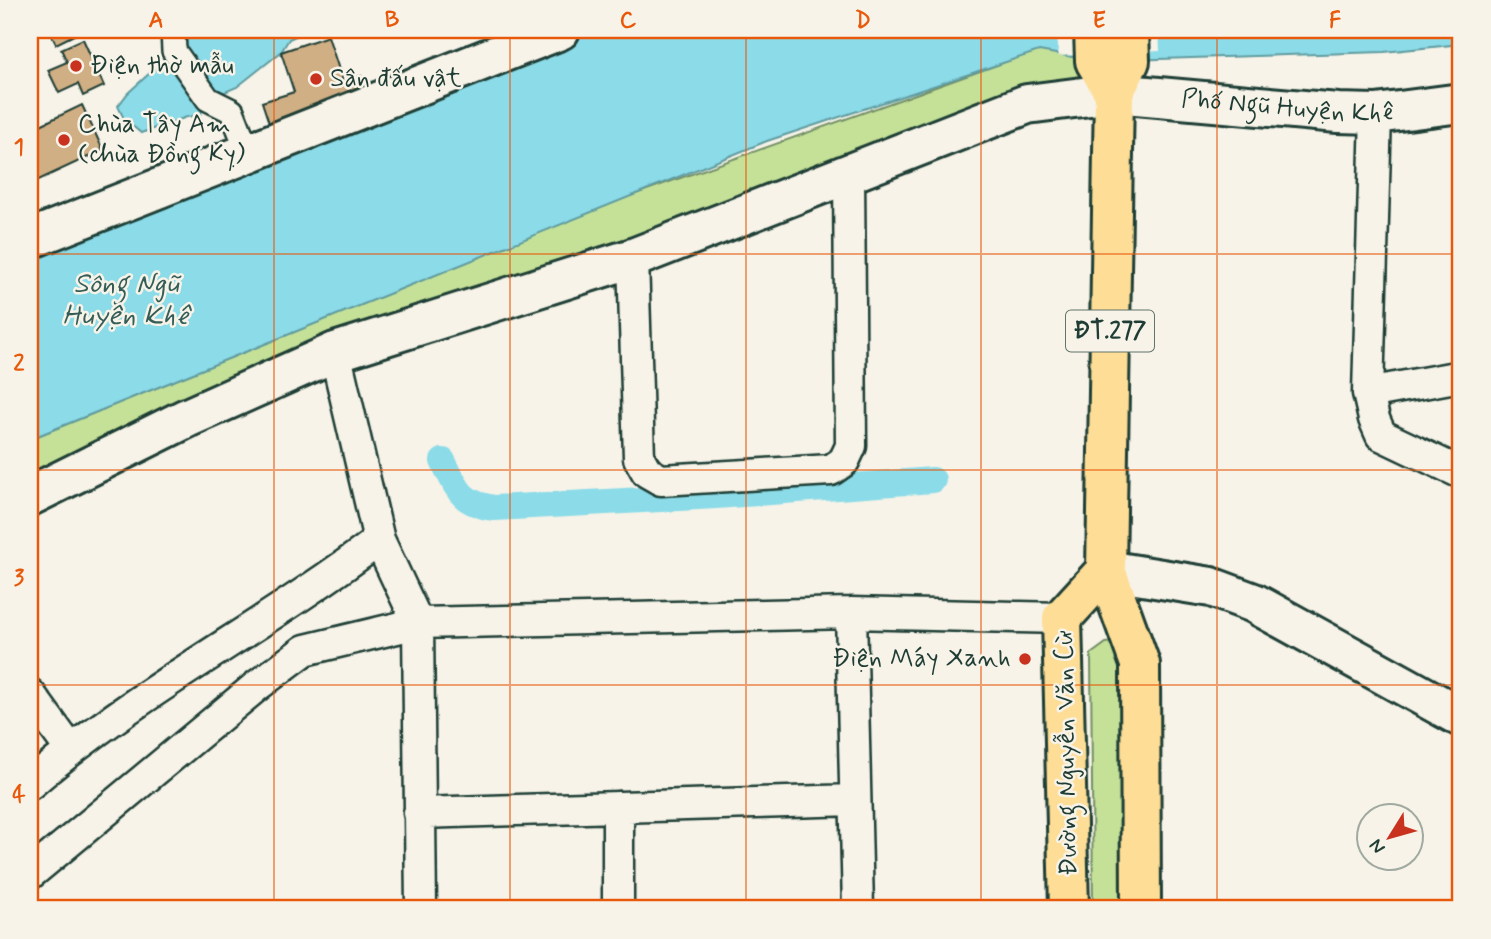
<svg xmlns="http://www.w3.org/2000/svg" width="1491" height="939" viewBox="0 0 1491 939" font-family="Mynerve,sans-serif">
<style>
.green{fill:#c5e198;stroke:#728f66;stroke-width:2}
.water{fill:#8bdbe8;stroke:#609ca0;stroke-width:2}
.pier{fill:#f7f3e8}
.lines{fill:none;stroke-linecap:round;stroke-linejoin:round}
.canal{stroke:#8bdbe8;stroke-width:26}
.building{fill:#d1af84;stroke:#1f3d34;stroke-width:2}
.pedestrian-casing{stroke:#1f3d34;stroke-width:28}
.minor-casing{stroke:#1f3d34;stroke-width:35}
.tertiary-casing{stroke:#1f3d34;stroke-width:44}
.secondary-casing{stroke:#1f3d34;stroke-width:44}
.primary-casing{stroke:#1f3d34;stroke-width:44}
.pedestrian{stroke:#f7f3e8;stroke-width:23}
.minor{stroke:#f7f3e8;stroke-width:30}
.tertiary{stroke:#f7f3e8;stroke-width:38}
.secondary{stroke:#f7f3e8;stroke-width:38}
.primary{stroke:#fedd96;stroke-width:38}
.grid{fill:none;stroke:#e8590c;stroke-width:2;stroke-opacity:0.55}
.poi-dot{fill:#c8321e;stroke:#f7f3e8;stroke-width:2.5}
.labels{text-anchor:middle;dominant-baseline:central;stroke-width:5;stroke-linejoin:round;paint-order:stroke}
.shield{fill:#f7f3e8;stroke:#60746a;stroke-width:2}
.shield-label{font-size:24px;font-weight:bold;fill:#1f3d34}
.poi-label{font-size:26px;fill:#1f3d34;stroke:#f7f3e8;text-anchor:start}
.street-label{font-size:26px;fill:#1f3d34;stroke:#f7f3e8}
.water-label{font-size:28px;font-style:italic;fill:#355d58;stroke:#f7f3e8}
.neatline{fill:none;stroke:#e8590c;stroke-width:2.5}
.grid-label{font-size:23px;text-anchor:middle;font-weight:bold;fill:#e8590c}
</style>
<rect width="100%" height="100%" fill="#f7f3e8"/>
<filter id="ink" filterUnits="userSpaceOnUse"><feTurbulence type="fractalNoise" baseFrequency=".0143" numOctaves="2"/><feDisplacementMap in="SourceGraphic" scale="14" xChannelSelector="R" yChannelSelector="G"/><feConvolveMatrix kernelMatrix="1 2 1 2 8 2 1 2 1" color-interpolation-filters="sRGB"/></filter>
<g filter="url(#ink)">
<path class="green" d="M1039,50l56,11 19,32 -779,259 -305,144v-57l600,-243z
M1113,642l8,13 4,254h-32l-2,-255 15,-11z"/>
<path class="water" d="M185,30h124l-20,9 -8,13 -44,35 -29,12 -8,16 -13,2 -46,16 -17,-14 -6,-13 10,-13 46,-42z
M560,30h901v14l-77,8 -289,9 -56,-10 -272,90 -737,298v-200z"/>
<path class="pier" d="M1057,30h102l1,21 -102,5z"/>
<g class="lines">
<path class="canal" d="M443,461c15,29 17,42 51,47l222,-12 217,-16"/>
</g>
<path class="building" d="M49,30h35l-28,14z
M328,36l15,46 18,-6 7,18 -98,32 -8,-24 32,-10 -13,-40z
M83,39l21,47 -21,10 -5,-12 -19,9 -11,-23 19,-8 -6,-13z
M82,105l21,45 -73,34v-54z"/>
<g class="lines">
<defs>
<path id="pedestrian" d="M173,30l1,21 34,48 24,12 16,41"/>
<path id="minor" d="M1376,114l-8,279 6,26 7,16 80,38
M633,258l6,200 8,14 14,8 170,-10 13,-9 7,-15 -2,-274
M335,352l44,188
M1368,393l93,-17
M851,613l7,296
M30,694l40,55
M30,784c107,-93 236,-158 349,-244l39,83 3,286
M618,807v102
M419,813l436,-13
M30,874l228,-189 47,-35 113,-27 433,-10 211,5"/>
<path id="tertiary" d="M30,239l530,-209
M1106,570l105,17 43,16 207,114"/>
<g id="secondary">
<path id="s1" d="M30,496l157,-78 148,-66 298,-94 394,-154 87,-11 224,20 38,1 85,-11"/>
</g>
<path id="primary" d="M1094,30l1,31 19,32
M1129,30l1,31 -16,32 -8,477 34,94 1,245
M1069,909l-7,-291 44,-48"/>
</defs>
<use href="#pedestrian" class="pedestrian-casing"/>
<use href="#minor" class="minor-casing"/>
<use href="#tertiary" class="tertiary-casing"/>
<use href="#secondary" class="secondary-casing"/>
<use href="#primary" class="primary-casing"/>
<use href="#pedestrian" class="pedestrian"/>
<use href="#minor" class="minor"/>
<use href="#tertiary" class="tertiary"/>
<use href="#secondary" class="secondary"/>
<use href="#primary" class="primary"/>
</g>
</g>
<path class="grid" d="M274,30v879M510,30v879M746,30v879M981,30v879M1217,30v879M30,254h1431M30,470h1431M30,685h1431"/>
<g class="poi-dot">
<circle cx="76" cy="66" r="7"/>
<circle cx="316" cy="79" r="7"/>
<circle cx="64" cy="140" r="7"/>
<circle cx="1025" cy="659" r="7"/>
</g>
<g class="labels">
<rect class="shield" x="1066" y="310.5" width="88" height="41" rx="5"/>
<g class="shield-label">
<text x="1110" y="331">ĐT.277</text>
</g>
<g class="poi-label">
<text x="90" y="66">Điện thờ mẫu</text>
<text x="330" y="79">Sân đấu vật</text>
<text x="78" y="125">Chùa Tây Am<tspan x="78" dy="30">(chùa Đồng Kỵ)</tspan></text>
<text x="1011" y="659" text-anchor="end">Điện Máy Xanh</text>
</g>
<g class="street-label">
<text stroke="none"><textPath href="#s1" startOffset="1335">Phố Ngũ Huyện Khê</textPath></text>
<text transform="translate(1067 753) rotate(-91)">Đường Nguyễn Văn Cừ</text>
</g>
<g class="water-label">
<text x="126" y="284">Sông Ngũ<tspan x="126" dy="32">Huyện Khê</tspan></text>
</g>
</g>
<rect width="1491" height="939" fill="none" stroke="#f7f3e8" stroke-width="77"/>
<g transform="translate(1390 837) rotate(233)"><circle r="33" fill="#f7f3e8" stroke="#a1aaa0" stroke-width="2"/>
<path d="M0-5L12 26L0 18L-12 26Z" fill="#c8321e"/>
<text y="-10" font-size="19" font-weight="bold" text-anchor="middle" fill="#1f3d34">N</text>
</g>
<rect x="38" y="38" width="1414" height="862" class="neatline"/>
<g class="grid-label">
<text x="156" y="27">A</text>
<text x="392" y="27">B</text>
<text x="628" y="27">C</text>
<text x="863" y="27">D</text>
<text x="1099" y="27">E</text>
<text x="1335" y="27">F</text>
<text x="19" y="154">1</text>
<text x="19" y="370">2</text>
<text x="19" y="585">3</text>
<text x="19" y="801">4</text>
</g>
</svg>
